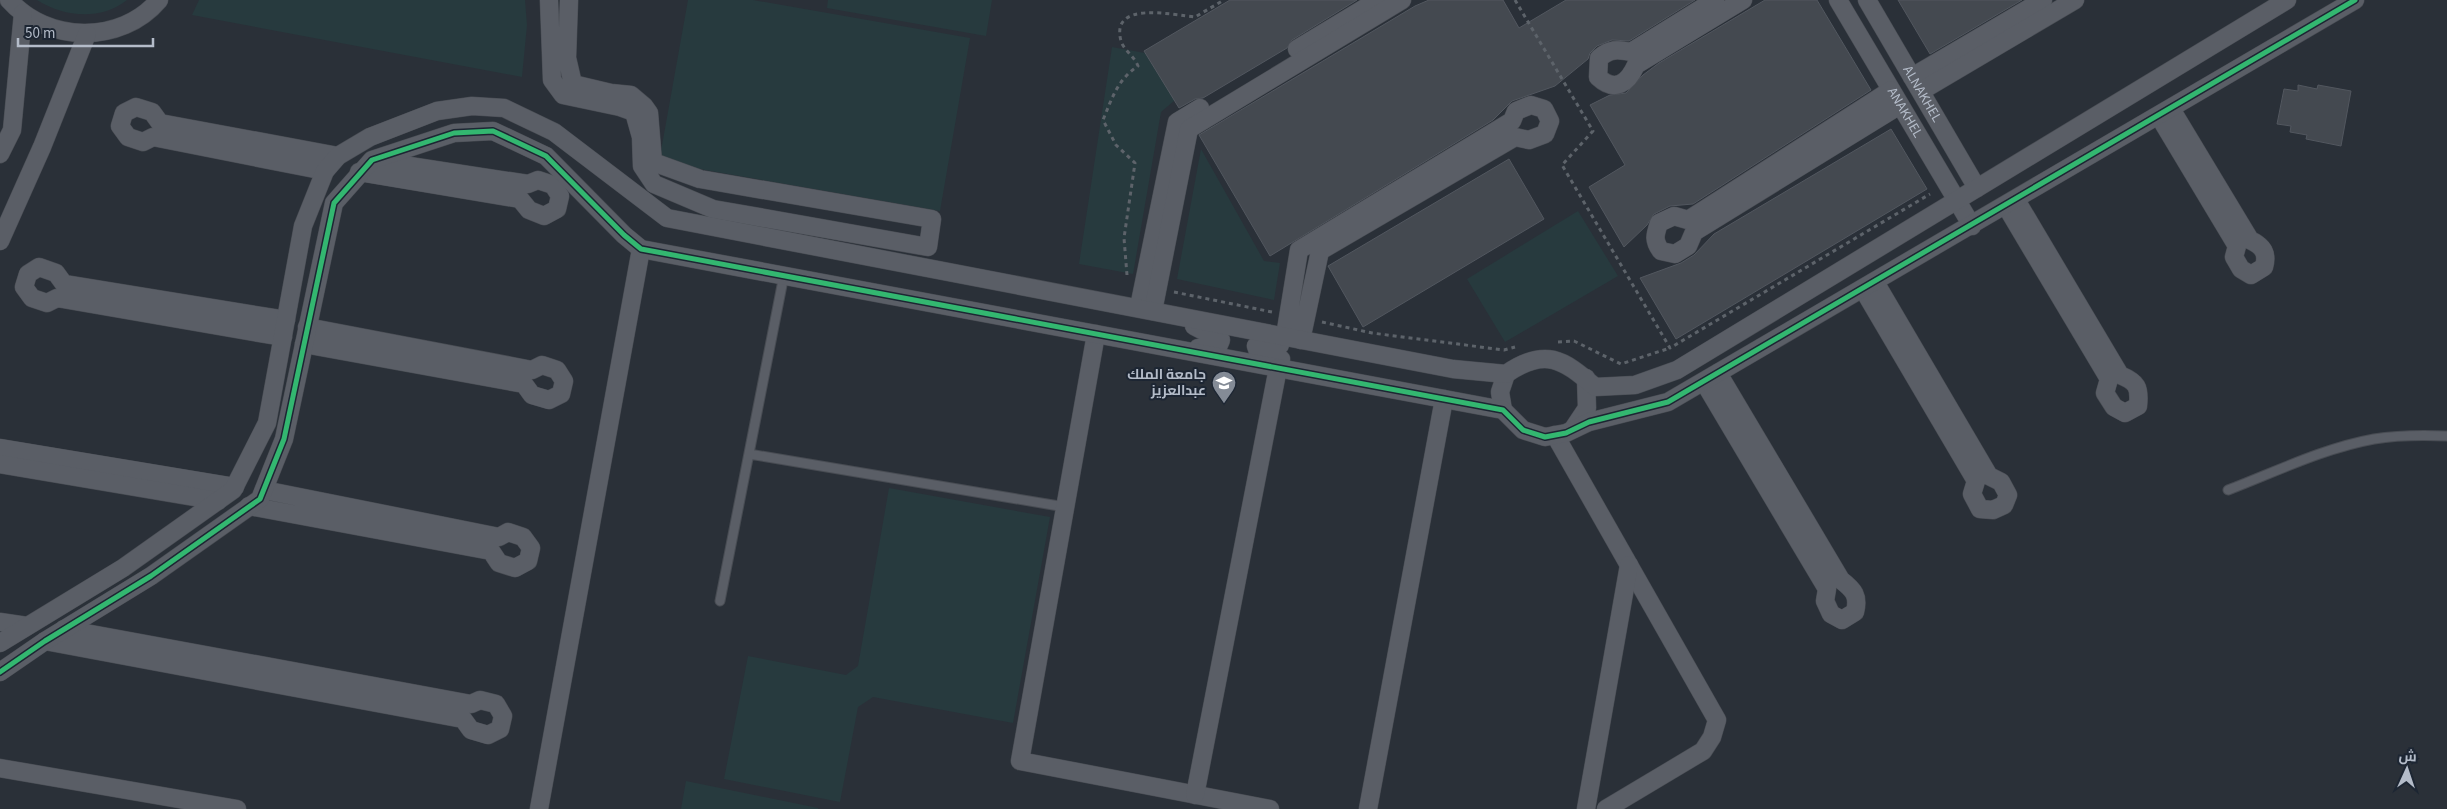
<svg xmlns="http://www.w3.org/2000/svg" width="2447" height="809" viewBox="0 0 2447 809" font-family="'Source Sans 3',Cairo,sans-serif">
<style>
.green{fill:#273a3e}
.building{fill:#444950;stroke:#52575f}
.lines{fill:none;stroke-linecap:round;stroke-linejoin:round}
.lane-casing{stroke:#484c53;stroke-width:11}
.street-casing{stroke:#484c53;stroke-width:19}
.path{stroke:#5d636a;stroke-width:3;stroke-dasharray:4 4;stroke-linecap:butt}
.lane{stroke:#5a5e66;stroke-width:9}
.street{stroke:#5a5e66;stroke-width:18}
.cycleway-casing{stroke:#1d2633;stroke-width:8}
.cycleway{stroke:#33b770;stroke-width:5}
.labels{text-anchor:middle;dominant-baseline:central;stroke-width:4;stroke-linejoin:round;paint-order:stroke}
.street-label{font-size:14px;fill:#b4bcc9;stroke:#1d2633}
.poi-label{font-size:14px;font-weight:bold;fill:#b4bcc9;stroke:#1d2633;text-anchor:end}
</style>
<rect width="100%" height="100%" fill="#2a3038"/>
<path class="green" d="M37,0h90c-27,21 -63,17 -90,0z
M199,0h326l2,25 -5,52 -330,-62z
M688,0h65l217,38 -30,173 -281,-49z
M828,0h164l-6,36 -159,-28z
M1112,47l33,6 30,47 -14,12 -28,162 -54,-10z
M1201,149l63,112 16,2 -6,37 -97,-21z
M1578,211l40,65 -113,66 -38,-63z
M889,488l161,29 -37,206 -140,-26 -15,10 -18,95 -116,-23 24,-123 98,19 12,-9z
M686,781l132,27v1h-137z"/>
<path class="building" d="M1230,0h127l-65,40 -5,8 -84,50 -8,1 -16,9 -35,-57z
M1429,0h74l16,28 47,-28h129l-66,41 -17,-1 -15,6 -7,7 -2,6 -33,27 -43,15 -19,19 -223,136 -71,-121 216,-129z
M1765,0h52l54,90 -178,114 -23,2 -16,8 -7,11 -23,22 -35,-60 36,-22 -35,-60 20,-10 16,-2 17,-18 16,-12z
M1898,0h124l-92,54z
M2298,85l19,4 1,-4 33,6 -10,55 -35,-7 1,-4 -17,-3 1,-6 -14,-2 7,-35 14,2z
M1891,129l36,60 -251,150 -36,-61 41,-15 13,-8 20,-21z
M1509,159l35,60 -181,108 -35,-61z"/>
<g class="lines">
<defs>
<path id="lane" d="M749,454l316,53
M2228,490c47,-18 96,-42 146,-51 24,-4 49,-4 73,-3
M720,601l64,-326"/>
<g id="street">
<path d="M9,0c38,43 112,45 150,0"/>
<path d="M549,0l3,80 11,15 57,12 14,5 7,25 1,29 12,18 59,25 215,38 4,-28 -232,-40 -47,-17 -4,-49 -5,-7 -13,-11 -20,-2 -38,-9 -6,-26 2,-58"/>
<path d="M1715,0l-84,52c-14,-3 -21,-3 -32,6l-1,19c17,16 30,6 38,-12l107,-65"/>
<path id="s1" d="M1838,0l134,226"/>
<path id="s2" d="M1867,0l110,188"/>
<path d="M1297,49l81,-49"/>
<path d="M1912,77l131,-77"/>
<path d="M1891,90l-203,130 -14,-4 -15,7c-4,12 -6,17 2,28l14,3 13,-8 6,-14 206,-127"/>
<path d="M1921,91l154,-91"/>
<path d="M2159,116l78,130 -3,11 7,12 10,6 13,-8c4,-14 -1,-21 -14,-27l-79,-131"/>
<path d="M0,154l12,-24 11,-117"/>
<path d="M325,171l-172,-34 -10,5 -15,-5 -8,-11 4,-13 12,-6 16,5 8,11 178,33"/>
<path d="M359,172l161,27 9,11 15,6 13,-7 3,-13 -7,-11 -15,-5 -10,4 -151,-23"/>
<path d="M2006,206l103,173 -4,14 9,14 11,6 13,-7c2,-19 -1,-24 -18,-31l-104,-175"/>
<path d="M0,241l42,-94 45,-113"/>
<path d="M1863,289l113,192 -4,13 8,15 13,1 11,-5 4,-10 -7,-13 -12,-6 -114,-194"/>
<path d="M1139,307l38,-185 23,-14"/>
<path d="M1153,311l36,-182 213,-129"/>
<path d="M1194,326l27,14 -3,7 -7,3 -13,-2"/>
<path d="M1096,334l-76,427 250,48"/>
<path d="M1285,336l14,-86 213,-129 4,-10 15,-6 13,4 6,12 -5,13 -16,6 -14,-3 -195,114 -19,89"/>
<path d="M283,337l-226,-39 -10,5 -15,-5 -8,-11 4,-13 11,-7 17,6 8,11 222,36"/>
<path d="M304,344l220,40 8,11 17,5 12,-6 3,-13 -7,-11 -15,-5 -10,5 -225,-43"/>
<path d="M1280,345l-18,-3 -6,4 2,6 23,7"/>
<path d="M1704,382l123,207 -2,12 6,13 11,6 13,-8c4,-16 -1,-22 -14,-32l-123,-207"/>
<path d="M1503,410l-3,-18 6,-18"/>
<path d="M1573,429l14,-21 -1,-30"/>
<path d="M1555,435l162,285 -5,17 -9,14 -97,58"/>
<path d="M0,448l235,39"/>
<path d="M0,464l218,37"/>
<path d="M249,506l242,45 8,12 16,5 13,-7 3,-13 -8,-11 -15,-5 -9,5 -235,-47"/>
<path d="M0,622l27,4"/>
<path d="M45,641l418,78 8,11 17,5 12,-6 3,-13 -7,-12 -16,-4 -9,4 -407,-75"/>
<path d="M0,643l123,-75 110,-78 34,-67 36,-197 22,-55 13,-15 32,-19 67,-26 35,-5 32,2 50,24 113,86 786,151 53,5c39,-27 57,-15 89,13l40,-2 42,-15 610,-370"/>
<path d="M0,672l45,-31 106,-65 109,-77 24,-60 50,-236 38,-43 82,-27 39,-2 53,25 78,79 17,14 862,161 20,20 22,7 21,-4 23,-11 79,-20 687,-402"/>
<path d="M0,768l237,41"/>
<path d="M1195,795l83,-427"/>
<path d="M539,809l102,-560"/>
<path d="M1368,809l76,-410"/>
<path d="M1586,809l43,-244"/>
</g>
</defs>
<use href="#lane" class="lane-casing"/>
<use href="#street" class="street-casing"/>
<path class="path" d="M1515,0l78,131 -31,34 108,183 260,-154
M1127,275l-3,-37 11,-75 -19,-18 -13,-25c9,-22 15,-41 35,-54 -4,-10 -15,-17 -17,-25 -11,-41 51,-26 74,-24l29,-17
M1174,292l98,20
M1322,322l50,11 132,17 11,-3
M1558,342l16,-1 47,23 49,-16"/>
<use href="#lane" class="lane"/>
<use href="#street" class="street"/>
<defs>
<path id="cycleway" d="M0,672l45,-31 106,-65 109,-77 24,-60 50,-236 38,-43 82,-27 39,-2 53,25 78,79 17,14 862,161 20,20 22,7 21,-4 23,-11 79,-20 687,-402"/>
</defs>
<use href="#cycleway" class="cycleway-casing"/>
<use href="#cycleway" class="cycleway"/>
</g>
<defs>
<symbol id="university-pin" viewBox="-11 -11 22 30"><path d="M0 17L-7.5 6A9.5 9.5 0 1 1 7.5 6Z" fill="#848b96" stroke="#1d2633"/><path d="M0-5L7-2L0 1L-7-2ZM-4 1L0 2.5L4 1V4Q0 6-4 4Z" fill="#fff"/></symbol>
</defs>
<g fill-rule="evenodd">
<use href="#university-pin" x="1210" y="369" width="28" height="38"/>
</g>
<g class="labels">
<g class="street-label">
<text stroke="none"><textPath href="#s2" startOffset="109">ALNAKHEL</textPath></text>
<text stroke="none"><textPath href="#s1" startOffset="131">ANAKHEL</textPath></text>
</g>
<g class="poi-label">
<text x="1206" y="375">جامعة الملك<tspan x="1206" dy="16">عبدالعزيز</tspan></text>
</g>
</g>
<g transform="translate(2407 769) rotate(3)" stroke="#1d2633" stroke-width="4" paint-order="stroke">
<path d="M0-4L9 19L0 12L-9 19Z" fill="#b4bcc9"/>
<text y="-8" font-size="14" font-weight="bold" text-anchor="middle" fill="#b4bcc9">ش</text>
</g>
<path d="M18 38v8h135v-8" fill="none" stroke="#b4bcc9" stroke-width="2.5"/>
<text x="25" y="38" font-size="15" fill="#b4bcc9" stroke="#1d2633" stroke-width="4" paint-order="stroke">50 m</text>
</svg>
